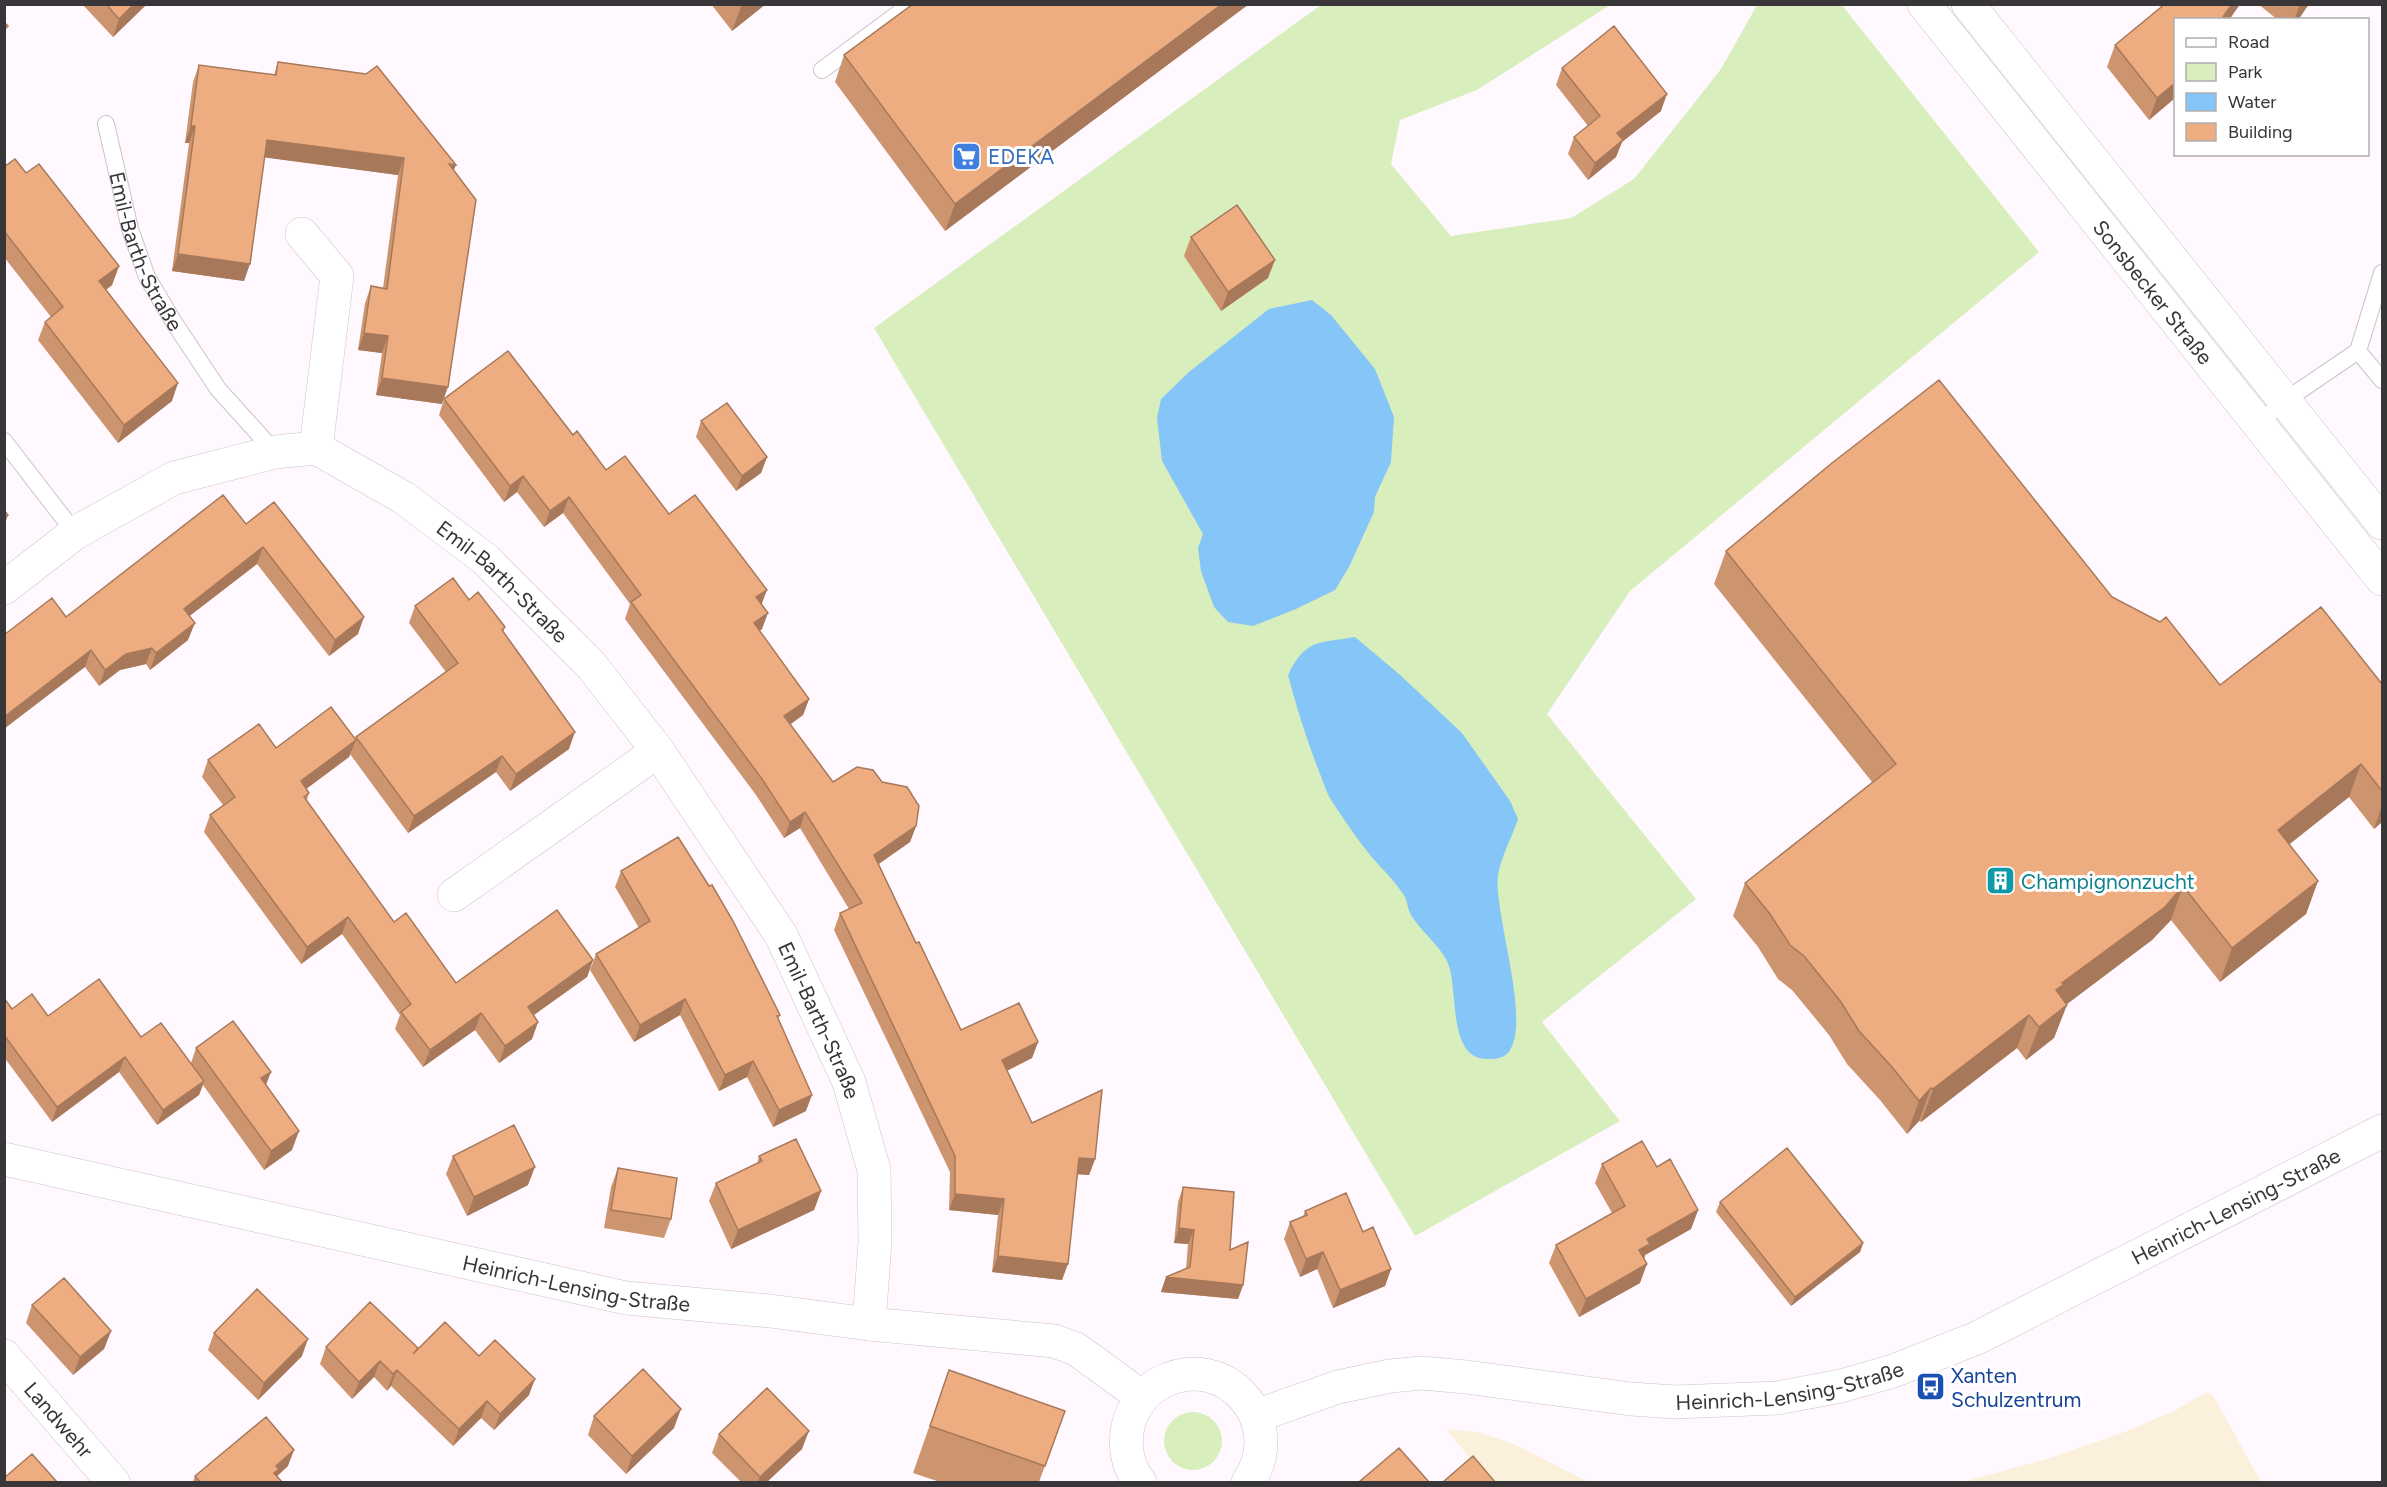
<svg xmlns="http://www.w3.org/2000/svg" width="2387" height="1487" viewBox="0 0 2387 1487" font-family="Figtree,sans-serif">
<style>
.education{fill:#faf0db}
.green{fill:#d9eebd}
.water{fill:#86c5f7}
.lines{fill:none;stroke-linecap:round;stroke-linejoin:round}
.service-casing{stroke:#cac4ca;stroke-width:18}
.minor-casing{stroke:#cac4ca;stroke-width:34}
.tertiary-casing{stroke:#cac4ca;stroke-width:34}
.service{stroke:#fff;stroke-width:16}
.minor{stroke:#fff;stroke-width:33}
.tertiary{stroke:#fff;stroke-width:33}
.wall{fill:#cd956f}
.shaded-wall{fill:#a7795a}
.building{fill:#eead81;stroke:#a7795a;stroke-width:1.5}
.labels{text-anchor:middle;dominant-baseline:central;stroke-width:6;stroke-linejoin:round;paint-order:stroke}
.shop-label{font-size:21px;fill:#366cbe;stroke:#fff;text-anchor:start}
.street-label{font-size:21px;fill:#383638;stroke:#fff}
.culture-label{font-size:21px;fill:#0d838f;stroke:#fff;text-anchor:start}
.transit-label{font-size:21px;fill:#164399;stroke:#fff;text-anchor:start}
</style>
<rect width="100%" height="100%" fill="#fff9ff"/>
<path class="education" d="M2207,1392l6,3 48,87h-299l85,-23 80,-28 47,-20z
M1446,1429l32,3 36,12 75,38h-99z"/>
<path class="green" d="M1841,4l198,248 -409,339 -83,123 149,185 -154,123 78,99 -205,115 -541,-908 447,-323h289l-133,85 -77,30 -9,44 60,72 120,-18 63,-39 87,-110 36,-64z
M1164 1441a29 29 0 1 1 58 0a29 29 0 1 1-58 0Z"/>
<path class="water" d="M1312,300l19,15 44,54 19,48 -3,45 -16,35 -1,15 -25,55 -14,23 -39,19 -43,17 -25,-4 -14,-15 -13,-36 -3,-23 5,-14 -41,-73 -5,-43 4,-19 28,-27 80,-63z
M1355,637l44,37 63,59 48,68 8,18c-6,18 -17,38 -20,56 -5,39 36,151 9,179 -4,4 -12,5 -17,5 -45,3 -30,-72 -43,-98 -9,-17 -24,-28 -34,-43 -5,-6 -5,-14 -8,-21 -9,-15 -24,-29 -35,-42 -13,-16 -25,-34 -37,-52 -6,-8 -9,-20 -13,-29 -13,-33 -23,-65 -32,-99 17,-36 31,-32 67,-38z"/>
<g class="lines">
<defs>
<g id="service">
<path d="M822,70l89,-66"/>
<path id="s1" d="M106,124l24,105 17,48 28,47 43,65 57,63"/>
<path d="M2358,351l24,29"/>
<path d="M2258,423l28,-23 72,-49 24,-78"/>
<path d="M4,441l71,92"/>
</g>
<g id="minor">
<path d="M302,234l35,42 -21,172"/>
<path id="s2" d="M4,588l71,-55 99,-55 101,-26 41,-4 88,50 81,61 106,106 67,86 123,184 68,147 25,88 1,72 -6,82"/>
<path d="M454,895l204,-144"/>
<path id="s3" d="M4,1356l109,126"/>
</g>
<g id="tertiary">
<path id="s4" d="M1924,4l458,575"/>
<path d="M1968,4l414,519"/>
<path id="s5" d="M4,1159l622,139 144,13 99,13 185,17 22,8 66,48"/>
<path id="s6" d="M1256,1416l82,-29 52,-11 32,-3 44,4 165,22 44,3 102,-4 64,-12 52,-15 84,-33 405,-207"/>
<path d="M1140,1482c-13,-15 -16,-37 -12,-56 5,-19 16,-34 32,-43 65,-35 129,40 88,99"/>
</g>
</defs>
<use href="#service" class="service-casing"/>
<use href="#minor" class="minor-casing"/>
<use href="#tertiary" class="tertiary-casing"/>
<use href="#service" class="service"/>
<use href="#minor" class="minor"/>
<use href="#tertiary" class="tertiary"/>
</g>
<path class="wall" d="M82,4h65l-34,33z
M711,4h55l-34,27z
M913,4h336l-304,227 -110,-149 9,-27z
M2162,4h78l-11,16h-54v78l-26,22 -42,-53 8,-22 45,-37z
M2258,4h51l-11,16h-20z
M278,62l176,109 -12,233 -66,-9 6,-42 -24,-3 7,-47 6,-17 12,2 15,-113 -134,-18 -20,124 -72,-10 17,-128h-4l8,-61 6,-17 75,10z
M1562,68l99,43 -39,31 -6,15 -28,23 -20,-26 6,-17 14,-11 -32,-41z
M4,167l22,6 93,93 -7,19 -6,5 66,111 -54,42 -80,-103 7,-18 6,-5 -47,-60z
M1191,237l77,41 -47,33 -37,-55z
M444,399l129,36 33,35 63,44 92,90 1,25 -3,2 50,68 -6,16 -13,9 43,58h49l34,44 -6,16 -31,22 37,79 45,87 77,12 -6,16 -25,13 25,52 63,36 -6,16 -11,-1 -16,106 -70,-8 6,-57 -49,-5 1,-38 -116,-242 6,-17 9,-4 -49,-81 -16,10 -28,-43 -131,-176 5,-15 -67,-91 -19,14 -27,-35 -13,10 -65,-87z
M701,421l66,36 -6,16 -25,18 -40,-54z
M246,524l112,110 -29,22 -72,-92 -68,52 -1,24 -38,30 -4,-6 -26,6 -21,16 -14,-19 -19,-50z
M1726,551l386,46 108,88 162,-1v138l-8,7 -25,-32 -60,47 29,37 -12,33 -86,68 -49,-62 -19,20 -86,64 -12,34 -28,22 -9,-12 -96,74 -2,-1 -12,13 -27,-34 -33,-36 -18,-29 -37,-45 -14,-11 -20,-32 -25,-31 12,-33 127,-101 -158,-198z
M469,600l36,27 -2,5 66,117 -59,42 -14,-19 -88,61 -58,-79 -1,3 -43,32 3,4 -2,7 87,122 62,61 137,-23 -6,17 -53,38 4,7 -6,17 -33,24 -24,-33 -52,37 -28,-38 5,-14 -58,-81 -41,30 -97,-132 6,-17 13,-10 -21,-28 6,-17 68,-12 79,-8 1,-3 90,-65 -37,-49 6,-17z
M621,871l159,144 -2,5 28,91 -33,16 -26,-50 -28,14 -39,-76 -46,27 -44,-72 6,-16 43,-26 -24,-41z
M4,998l8,11 129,28 50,26 5,-15 70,37 26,65 -28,20 -61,-85 -4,10 -42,30 -38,-53 -67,50 -48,-65z
M453,1156l75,29 -61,31 -21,-42z
M759,1156l62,35 -7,19 -83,39 -22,-48 7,-18 41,-19z
M1602,1164l55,3 41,43 -7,19 -46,26 -5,28 -61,34 -30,-54 7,-18 56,-32 -17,-30z
M618,1168l53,51 -7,19 -60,-10 7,-41z
M1183,1187l47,63 13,35 -5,14 -77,-7 5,-15 20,-8 2,-25 -14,-1 4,-41z
M1720,1202l143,41 -3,9 -69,54 -75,-94z
M1305,1211l58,21 28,37 -6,17 -52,22 -16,-39 -17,8 -16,-38 6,-17 13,-5z
M32,1305l79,26 -7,18 -31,26 -47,-52z
M214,1333l88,23 -44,44 -50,-50z
M326,1347l92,2 61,7 50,39 -35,35 -13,-12 -28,28 -62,-60 -4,5 -13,-14 -22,22 -32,-35z
M949,1370l116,41 -26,71h-99l-27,-9z
M594,1416l80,12 -48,46 -38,-39z
M719,1434l83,15 -35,33h-26l-29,-29z
M288,1466l-12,10 6,6h-89l2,-6z"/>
<path class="shaded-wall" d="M134,4h13l-34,33 6,-18z
M742,4h24l-34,27z
M1222,4h27l-304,227 10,-27z
M2232,4h8l-11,16h-8z
M2301,4h8l-11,16h-4l5,-13z
M2175,83v15l-26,22 8,-22z
M1667,94l-6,17 -39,31 -6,15 -28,23 7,-17 22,-30z
M191,126h4l-6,17h-4z
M267,140l137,18 -6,17 -137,-18z
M449,164l7,1 -7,17z
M178,254l72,10 -6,17 -72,-10z
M1275,260l-7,18 -47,33 7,-19z
M119,266l-7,19 -19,15 6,-19z
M364,333l24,3 -6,17 -24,-3z
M382,378l66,9 -6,17 -66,-9z
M178,383l-6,18 -54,42 6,-18z
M767,457l-6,16 -25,18 6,-15z
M523,476l-6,16 -13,10 6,-16z
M569,497l-6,16 -19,14 6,-16z
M8,515l-4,11v-8z
M263,547l-6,17 -79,61 6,-16z
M767,590l-6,16 -5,-9z
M768,613l-6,16 -14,11 6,-17z
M364,617l-6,17 -29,22 6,-16z
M195,623l-7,17 -38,30 6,-17z
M152,648l-6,16 -26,6 -21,16 6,-16 21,-16z
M91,650l-6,17 -81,62v-12z
M809,699l-6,16 -24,18 5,-17z
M575,732l-6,17 -59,42 6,-17z
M356,740l-7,17 -55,41 7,-17z
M502,756l-6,16 -88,61 6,-17z
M2361,764l-12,33 -83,66 12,-33z
M2382,805v17l-8,7z
M805,812l-5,16 -16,10 6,-16z
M916,826l-6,16 -42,29 6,-16z
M2318,881l-12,33 -86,68 12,-34z
M2183,886l-12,34 -19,20 -98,74 13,-9 -13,33 -28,22 13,-33 17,-37 6,-7z
M348,917l-6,17 -41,30 6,-17z
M593,960l-6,17 -66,47 7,-17z
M685,999l-5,16 -46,27 6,-17z
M481,1013l-6,17 -52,37 7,-17z
M2029,1015l-12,33 -96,74 12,-33z
M538,1022l-6,17 -33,24 6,-17z
M1038,1042l-6,16 -36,18 6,-16z
M125,1057l-6,15 -67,50 5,-15z
M753,1061l-6,16 -28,14 6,-16z
M271,1072l-7,18 -3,-12z
M204,1081l-5,14 -42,30 6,-15z
M1931,1088l-12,33 -12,13 12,-33z
M812,1095l-6,16 -33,16 6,-17z
M299,1131l-7,19 -28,20 7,-19z
M1079,1158l16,1 -6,16 -16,-1z
M535,1167l-7,18 -61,31 7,-19z
M821,1191l-7,19 -83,39 7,-19z
M955,1194l49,5 -6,16 -49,-5z
M1698,1210l-7,19 -46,26 -2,7 -4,-12 8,-11z
M1179,1228l15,2 -6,14 -14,-1z
M1863,1243l-3,9 -69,54 4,-9z
M1323,1252l-6,17 -17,8 6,-18z
M998,1256l70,8 -6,16 -70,-8z
M1647,1264l-7,19 -61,34 7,-18z
M1391,1269l-6,17 -52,22 7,-18z
M1166,1277l77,8 -5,14 -77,-7z
M111,1331l-7,18 -31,26 7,-18z
M308,1339l-6,17 -44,44 6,-17z
M380,1361l-6,16 -22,22 7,-17z
M397,1370l-6,16 -4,5 6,-17z
M535,1379l-6,16 -35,35 6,-16z
M487,1401l-6,17 -28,28 6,-17z
M681,1409l-7,19 -48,46 6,-18z
M809,1431l-7,18 -35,33h-9l2,-5z
M294,1450l-6,16 -17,16 5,-16z"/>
<path class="building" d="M106,4h28l-15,15z
M913,4h309l-267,200 -111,-149z
M2165,4h67l-11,16h-46v63l-18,15 -42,-53z
M4,22l4,4 -4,4z
M1614,26l53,68 -50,39 6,7 -28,23 -21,-26 26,-21 -38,-48z
M278,62l88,12 11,-8 79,99 -7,-1 27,36 -28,187 -66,-9 6,-42 -24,-3 7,-47 16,3 17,-131 -137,-18 -17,124 -72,-10 17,-128h-4l8,-61 77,10z
M15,159l11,14 13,-9 80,102 -20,15 79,102 -54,42 -79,-103 18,-15 -59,-76v-64z
M1237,205l38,55 -47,32 -37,-55z
M508,351l65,84 4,-4 29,39 19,-14 44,58 26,-19 72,95 -11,7 12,16 -14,10 55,76 -25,17 49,66 24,-15 16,3 9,12 25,5 12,19 -3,20 -42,29 42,88 3,-1 42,88 58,-27 19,39 -36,18 30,63 70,-33 -7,69 -16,-1 -11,106 -70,-8 6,-57 -49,-5v-38l-115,-243 22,-10 -57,-91 -15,10 -28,-43 -131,-177 10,-7 -72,-98 -19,14 -27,-35 -13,10 -66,-87z
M1939,380l173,217 48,25 6,-5 54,68 101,-78 61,77v107l-21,-27 -83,66 40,51 -86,67 -49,-62 -18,21 -103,76 2,1 -8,6 11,15 -28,22 -10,-12 -96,74 -2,-1 -12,13 -27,-34 -33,-36 -18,-29 -37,-46 -14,-11 -20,-31 -25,-31 151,-119 -170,-213 106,-88z
M727,403l40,54 -25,19 -41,-55z
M223,495l23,29 28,-22 90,115 -29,23 -72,-93 -79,62 11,14 -39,30 -4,-5 -26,6 -21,16 -14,-20 -87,67v-82l48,-37 14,19z
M4,510l4,5 -4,3z
M453,578l16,22 9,-8 27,35 -3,3 73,102 -59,42 -14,-18 -88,60 -58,-79 102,-74 -43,-57z
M331,707l25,33 -55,41 8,12 -5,4 90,125 12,-9 50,70 101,-73 36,50 -65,47 10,15 -33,24 -24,-33 -51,37 -29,-38 10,-8 -63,-87 -41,30 -97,-132 25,-18 -27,-37 51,-36 17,24z
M678,837l31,49 3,-1 21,36 47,94 -3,1 35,79 -33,15 -26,-49 -28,14 -40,-76 -45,26 -44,-71 54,-33 -29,-50z
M99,979l42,58 20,-14 43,58 -41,29 -38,-53 -68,50 -53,-72v-37l8,11 20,-15 16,22z
M233,1021l38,51 -10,6 38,53 -28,20 -75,-103z
M514,1125l21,42 -61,30 -21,-41z
M796,1139l25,52 -83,39 -22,-47 46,-22 -3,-5z
M1642,1141l15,26 13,-8 28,51 -51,29 3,5 -11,6 8,14 -61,35 -30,-54 69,-39 -23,-42z
M1787,1148l76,95 -68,54 -75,-95z
M618,1168l59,10 -6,41 -60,-9z
M1183,1187l51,5 -4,58 18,-8 -5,43 -77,-8 24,-10 4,-37 -15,-2z
M1346,1193l17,39 10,-5 18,42 -51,21 -17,-38 -17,7 -16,-37 17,-7 -2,-4z
M64,1278l47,53 -31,26 -48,-52z
M257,1289l51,50 -44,44 -50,-50z
M370,1302l48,46 -5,6 32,-32 34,34 16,-16 40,39 -35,35 -13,-13 -28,28 -62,-59 -4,4 -13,-13 -21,21 -33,-35z
M643,1369l38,40 -49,47 -38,-40z
M949,1370l116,41 -20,55 -115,-40z
M767,1388l42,43 -49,46 -41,-43z
M266,1417l28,33 -18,16 3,3 -5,4 8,9h-82l-5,-6z
M1399,1448l30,34h-70z
M32,1454l25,28h-53v-4z
M1473,1456l22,26h-52z"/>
<defs>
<symbol id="supermarket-square" viewBox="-11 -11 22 22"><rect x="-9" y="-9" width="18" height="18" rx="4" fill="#3f7fe0" stroke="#fff"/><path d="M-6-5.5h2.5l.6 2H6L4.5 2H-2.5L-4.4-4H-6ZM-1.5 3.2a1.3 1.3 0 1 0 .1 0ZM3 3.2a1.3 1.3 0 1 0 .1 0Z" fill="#fff"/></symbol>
<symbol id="building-square" viewBox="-11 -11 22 22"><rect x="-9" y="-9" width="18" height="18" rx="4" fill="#0f9aa8" stroke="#fff"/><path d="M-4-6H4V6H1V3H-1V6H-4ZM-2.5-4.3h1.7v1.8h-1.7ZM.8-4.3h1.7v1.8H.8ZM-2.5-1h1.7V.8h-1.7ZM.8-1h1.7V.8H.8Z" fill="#fff"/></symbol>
<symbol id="bus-square" viewBox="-11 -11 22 22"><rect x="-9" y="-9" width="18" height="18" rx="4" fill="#1a4fb4" stroke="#fff"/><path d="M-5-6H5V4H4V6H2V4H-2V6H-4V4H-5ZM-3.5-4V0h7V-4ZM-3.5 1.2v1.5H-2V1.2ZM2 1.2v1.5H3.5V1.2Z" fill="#fff"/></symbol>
</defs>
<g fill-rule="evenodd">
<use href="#supermarket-square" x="950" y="140" width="33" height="33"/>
<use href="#building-square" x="1984" y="864" width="33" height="33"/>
<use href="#bus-square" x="1914" y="1370" width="33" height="33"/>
</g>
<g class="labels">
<g class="shop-label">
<text x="988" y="156">EDEKA</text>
</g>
<g class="street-label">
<text stroke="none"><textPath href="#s1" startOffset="134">Emil-Barth-Straße</textPath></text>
<text stroke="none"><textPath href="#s4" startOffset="368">Sonsbecker Straße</textPath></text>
<text stroke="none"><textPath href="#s2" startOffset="579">Emil-Barth-Straße</textPath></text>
<text stroke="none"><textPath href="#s2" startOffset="1125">Emil-Barth-Straße</textPath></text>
<text stroke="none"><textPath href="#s6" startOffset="1029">Heinrich-Lensing-Straße</textPath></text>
<text stroke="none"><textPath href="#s5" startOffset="586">Heinrich-Lensing-Straße</textPath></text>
<text stroke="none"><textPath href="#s6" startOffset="543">Heinrich-Lensing-Straße</textPath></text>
<text stroke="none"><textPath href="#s3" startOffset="84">Landwehr</textPath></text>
</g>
<g class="culture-label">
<text x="2021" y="881">Champignonzucht</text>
</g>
<g class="transit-label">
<text x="1951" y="1375">Xanten<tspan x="1951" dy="24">Schulzentrum</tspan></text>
</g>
</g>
<rect width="2387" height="1487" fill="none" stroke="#383638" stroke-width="12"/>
<rect x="2174" y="18" width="195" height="138" fill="#ffffff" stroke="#afafaf" stroke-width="1.5"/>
<rect x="2186" y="38" width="30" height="9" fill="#ffffff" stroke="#afafaf" stroke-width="1.5"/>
<text x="2228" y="48" font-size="18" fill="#383638">Road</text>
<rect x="2186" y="63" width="30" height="18" fill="#d9eebd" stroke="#afafaf" stroke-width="1.5"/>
<text x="2228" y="78" font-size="18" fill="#383638">Park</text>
<rect x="2186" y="93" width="30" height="18" fill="#86c5f7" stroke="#afafaf" stroke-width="1.5"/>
<text x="2228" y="108" font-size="18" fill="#383638">Water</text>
<rect x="2186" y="123" width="30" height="18" fill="#eead81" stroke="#afafaf" stroke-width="1.5"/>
<text x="2228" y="138" font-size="18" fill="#383638">Building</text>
</svg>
